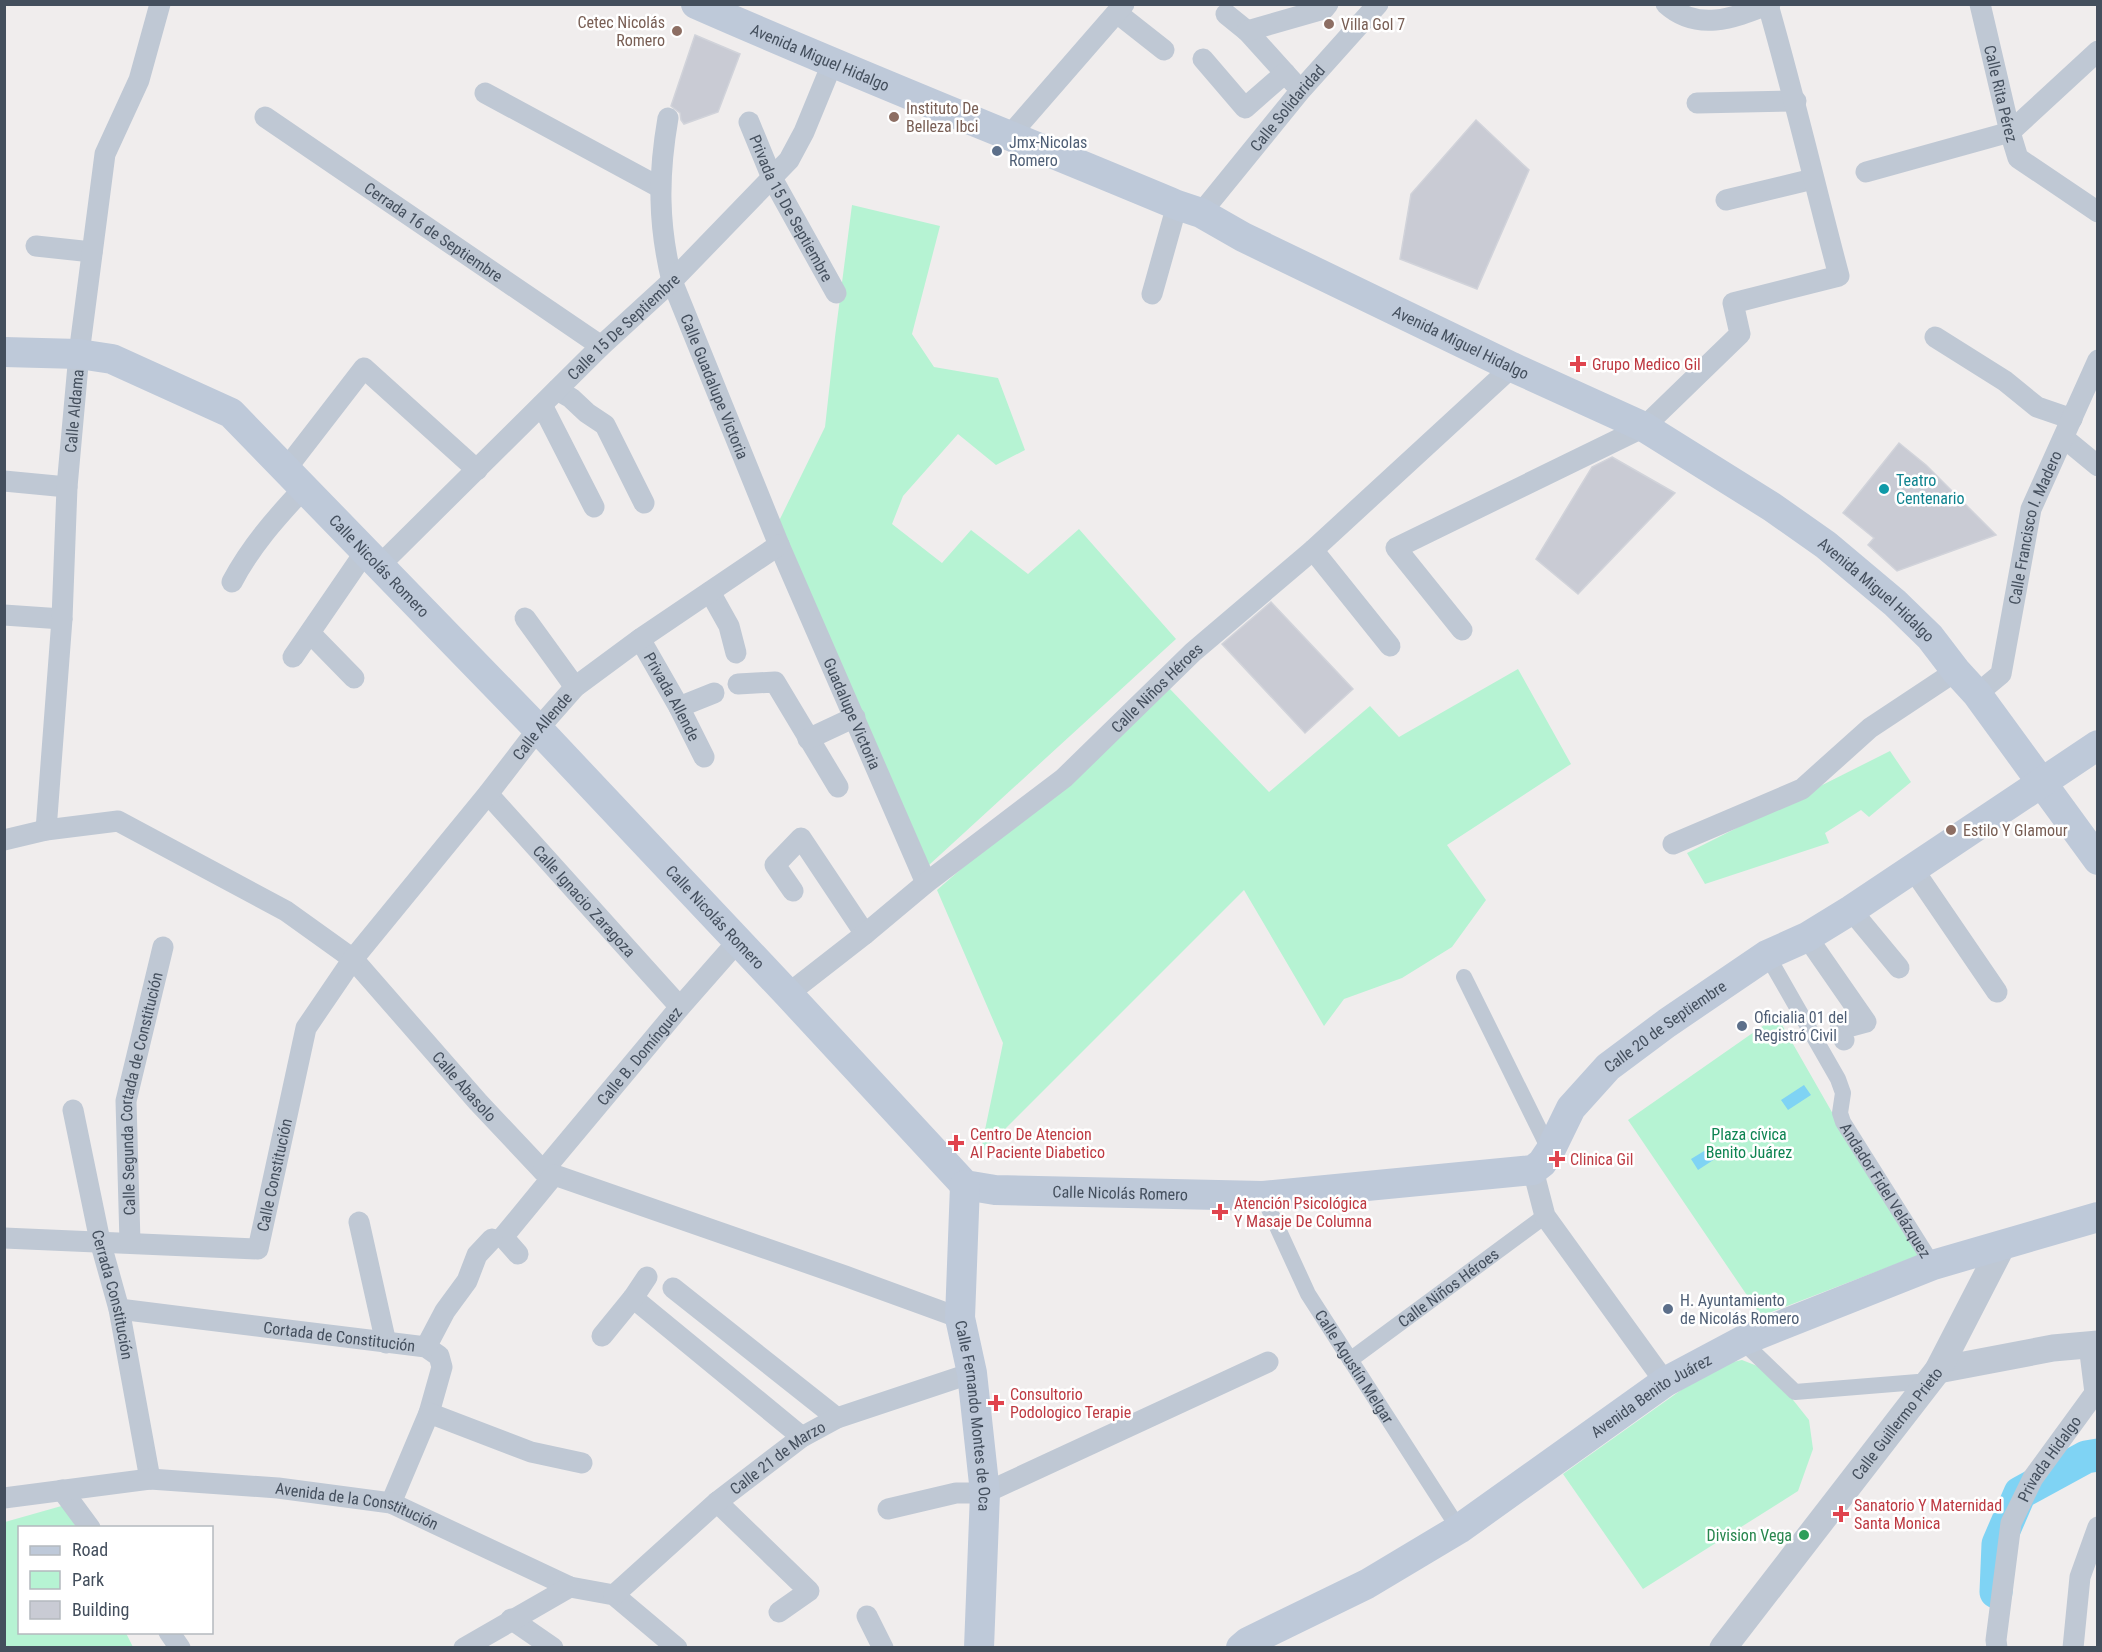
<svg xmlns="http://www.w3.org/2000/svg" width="2102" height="1652" viewBox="0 0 2102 1652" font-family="'Roboto Condensed',sans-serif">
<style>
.green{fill:#b6f3d3}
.water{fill:#7fd3f4}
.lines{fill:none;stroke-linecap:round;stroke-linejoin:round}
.river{stroke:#7fd3f4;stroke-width:33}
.building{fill:#c9cbd4;stroke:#d1d3da;stroke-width:1.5}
.pedestrian{stroke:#bfc8d4;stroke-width:16}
.minor{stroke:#bfc8d4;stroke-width:21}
.tertiary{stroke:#bfc8d4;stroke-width:27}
.secondary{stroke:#bec9d9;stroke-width:30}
.education-dot{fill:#8d6e63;stroke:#fff;stroke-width:2}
.service-dot{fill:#5c6f8a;stroke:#fff;stroke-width:2}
.health-dot{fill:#e0444e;stroke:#fff;stroke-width:2}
.culture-dot{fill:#0f9aa8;stroke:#fff;stroke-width:2}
.leisure-dot{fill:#2e9e5b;stroke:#fff;stroke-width:2}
.labels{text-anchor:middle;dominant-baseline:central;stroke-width:5;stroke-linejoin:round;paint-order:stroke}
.education-label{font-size:16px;fill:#785e54;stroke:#fff;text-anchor:start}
.street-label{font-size:16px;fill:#444f5d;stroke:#fff}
.service-label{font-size:16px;fill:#4e5e75;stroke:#fff;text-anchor:start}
.health-label{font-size:16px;fill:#be3a42;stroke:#fff;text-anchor:start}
.culture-label{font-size:16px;fill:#0d838f;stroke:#fff;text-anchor:start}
.park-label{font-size:16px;fill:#0e8452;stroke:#fff}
.leisure-label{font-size:16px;fill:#27864d;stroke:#fff;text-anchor:end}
</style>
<rect width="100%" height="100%" fill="#f0eded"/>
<path class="green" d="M852,205l88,21 -28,108 22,33 64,11 27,72 -29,15 -38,-31 -55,62 -11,28 50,39 29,-33 57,44 51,-45 97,110 -247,226 -151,-342 47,-96 10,-90z
M1518,669l53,95 -124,81 39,55 -34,47 -50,31 -58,21 -20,27 -80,-136 -264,264 23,-111 -66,-153 232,-202 100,104 101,-86 29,31z
M1890,751l21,31 -42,35 -8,-7 -36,23 4,10 -124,41 -18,-31z
M1777,1016l64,112 84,125 -164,63 -133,-196z
M1742,1360l28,11 39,49 4,29 -15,42 -155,98 -80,-115 152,-108z
M65,1505l11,22 -56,1v104l106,1 7,14 -128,1v-126z"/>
<path class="water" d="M1804,1085l7,10 -23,15 -7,-10z
M1714,1145l7,10 -23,15 -7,-11z"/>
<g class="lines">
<path class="river" d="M1996,1592l2,-48 22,-51 66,-36 12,-2"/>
</g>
<path class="building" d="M695,35l45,19 -22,58 -34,12 -3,-4 -1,-7 -9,-7z
M1476,120l53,50 -52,119 -77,-30 11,-65z
M1899,443l27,22 70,70 -99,36 -29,-26 6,-7 -31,-25z
M1612,457l63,36 -97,101 -42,-35 56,-92z
M1271,602l82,87 -48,44 -83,-89z"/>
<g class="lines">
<g class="pedestrian">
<path id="s1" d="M1767,955l71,124 5,14 -3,20 3,9 90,143"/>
<path d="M1464,977l86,174"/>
<path id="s2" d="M1263,1196l45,98 151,235"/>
<path d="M1742,1341l53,51 135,-11"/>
<path id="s3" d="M1350,1360l195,-144"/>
</g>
<g class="minor">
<path d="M1666,4c32,29 70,13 104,0"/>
<path id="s4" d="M1980,4l30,128 8,26 80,54"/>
<path d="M1117,13l47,37"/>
<path d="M1226,14l21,17 47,52"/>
<path d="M1247,31l77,-22 4,-5"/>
<path d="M1203,59l42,49 40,-35"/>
<path d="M485,93l174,94"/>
<path d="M1697,103l99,-2"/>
<path id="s5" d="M265,117l336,229"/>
<path id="s6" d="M668,118c-10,58 -10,106 4,163l107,264 147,338"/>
<path id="s7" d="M749,122l23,56 64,115"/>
<path d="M1010,135l114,-131"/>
<path d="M1866,172l144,-40 88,-81"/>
<path d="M1726,200l87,-21"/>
<path id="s8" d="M1201,213l100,-123 77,-86"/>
<path d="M36,246l56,6"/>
<path d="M1152,294l25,-89"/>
<path d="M1935,337l70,44 32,26 35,12"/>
<path d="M557,390l14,8 16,15 18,12 39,78"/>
<path d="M542,405l52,102"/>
<path d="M2064,438l34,28"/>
<path d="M286,469l78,-101 113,102"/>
<path d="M4,481l63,6"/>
<path d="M1313,550l77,96"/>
<path id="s9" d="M379,566l222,-220 71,-65 117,-121 15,-28 28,-68"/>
<path d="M232,582c19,-36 44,-64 72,-94"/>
<path d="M710,592l19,34 7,27"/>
<path d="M4,615l58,4"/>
<path d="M525,618l50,69"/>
<path d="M1462,630l-66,-82 248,-121 96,-93 -7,-31 106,-27c-24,-90 -45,-181 -71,-271"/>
<path d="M310,633l44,45"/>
<path id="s10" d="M640,639l39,68 25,50"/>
<path d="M293,657l72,-105"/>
<path d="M738,684l37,-2 63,105"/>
<path id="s11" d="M1977,694l24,-20 30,-165 67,-149"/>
<path d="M679,707l35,-14"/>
<path d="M808,739l47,-22"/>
<path id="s12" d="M488,794l192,213"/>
<path id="s13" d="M46,830l16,-211 5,-132 12,-133 26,-200 34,-74 21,-76"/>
<path id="s14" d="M4,840l42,-10 72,-9 168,90 67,48 125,143 65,69 302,105 115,42"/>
<path d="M1673,844l129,-55 68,-61 86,-57"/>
<path d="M1913,869l84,123"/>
<path d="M793,891l-18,-26 26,-27 64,96"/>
<path d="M1851,910l48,58"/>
<path d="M1807,937l59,85 -26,7 4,11"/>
<path id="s15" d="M788,994l77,-60 61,-51 138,-105 129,-126 120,-102 199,-183"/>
<path id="s16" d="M73,1110l27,131 19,68 31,170"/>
<path d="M1533,1170l12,46 120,166"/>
<path id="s17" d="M543,1171l137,-164 58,-66"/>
<path d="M359,1222l27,121"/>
<path id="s18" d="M4,1238l254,11 48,-221 47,-69 135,-165 50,-65 37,-42 65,-48 139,-94"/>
<path id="s19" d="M130,1242l-4,-141 37,-154"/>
<path d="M518,1254l-15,-17 51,-62"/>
<path d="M673,1288l164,130"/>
<path d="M633,1298l169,139"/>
<path id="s20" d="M119,1309l307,38 13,9 3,11 -13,46 -38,90"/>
<path d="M602,1336l31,-38 14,-21"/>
<path d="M426,1347l19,-36 22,-30 10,-26 15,-16"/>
<path d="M429,1413l102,39 51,11"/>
<path d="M62,1490l28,38"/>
<path id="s21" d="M4,1498l146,-19 128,9 113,15 179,84 44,8 63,53"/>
<path d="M717,1502l92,89 -30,21"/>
<path d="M888,1509l68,-16h29l283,-131"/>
<path id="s22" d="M614,1595l103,-93 85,-65 35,-19 135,-45"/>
<path d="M867,1616l16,32"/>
<path d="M511,1619l42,29"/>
<path d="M169,1632l11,16"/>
<path d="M464,1648l106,-61"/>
<path id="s23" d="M1997,1648l-1,-8 15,-117 22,-45 62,-85 -6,-48"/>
<path d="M2073,1648l7,-71 18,-50"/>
</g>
<g class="tertiary">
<path d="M1938,1370l115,-22 45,-4"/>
<path id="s24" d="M1723,1648l215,-278 65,-126"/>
</g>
<g class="secondary">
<path id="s25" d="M696,4c159,70 321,134 481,201l24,8 42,24 269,130 132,60 128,80 54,38 69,58 35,34 26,34 21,23 121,166"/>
<path id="s26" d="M4,352l75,2 33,5 119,54 307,316 250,265 177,191 30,5 268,6 270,-26 9,-7 8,-12 21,-43 37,-41 59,-44 100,-68 40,-18 44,-27 247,-165"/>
<path id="s27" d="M965,1185l-5,133 12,55 13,120 -6,155"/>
<path id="s28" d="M1241,1648l7,-6 119,-58 92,-55 206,-147 77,-41 191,-76 165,-48"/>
</g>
</g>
<g class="education-dot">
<circle cx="1329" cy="24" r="6"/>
<circle cx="677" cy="31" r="6"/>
<circle cx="894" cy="117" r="6"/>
<circle cx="1951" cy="830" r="6"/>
</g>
<g class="service-dot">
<circle cx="997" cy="151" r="6"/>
<circle cx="1742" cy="1026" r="6"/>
<circle cx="1668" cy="1309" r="6"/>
</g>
<g class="health-dot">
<path d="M1575 355h6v6h6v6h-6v6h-6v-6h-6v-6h6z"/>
<path d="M953 1134h6v6h6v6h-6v6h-6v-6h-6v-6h6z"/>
<path d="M1554 1150h6v6h6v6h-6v6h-6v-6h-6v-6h6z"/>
<path d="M1217 1203h6v6h6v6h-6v6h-6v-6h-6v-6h6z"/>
<path d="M993 1394h6v6h6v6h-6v6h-6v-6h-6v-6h6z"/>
<path d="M1838 1505h6v6h6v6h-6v6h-6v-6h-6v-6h6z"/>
</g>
<circle class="culture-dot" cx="1884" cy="489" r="6"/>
<circle class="leisure-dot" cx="1804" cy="1535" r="6"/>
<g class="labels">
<g class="education-label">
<text x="665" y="22" text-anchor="end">Cetec Nicolás<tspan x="665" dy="18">Romero</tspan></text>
<text x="1341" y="24">Villa Gol 7</text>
<text x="906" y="108">Instituto De<tspan x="906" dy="18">Belleza Ibci</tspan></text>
<text x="1963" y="830">Estilo Y Glamour</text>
</g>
<g class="street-label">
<text stroke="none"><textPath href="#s25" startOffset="135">Avenida Miguel Hidalgo</textPath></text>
<text stroke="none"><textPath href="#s4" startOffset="92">Calle Rita Pérez</textPath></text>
<text stroke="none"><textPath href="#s8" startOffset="136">Calle Solidaridad</textPath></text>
<text stroke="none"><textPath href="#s7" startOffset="96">Privada 15 De Septiembre</textPath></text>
<text stroke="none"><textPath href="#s5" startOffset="204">Cerrada 16 de Septiembre</textPath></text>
<text stroke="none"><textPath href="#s9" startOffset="342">Calle 15 De Septiembre</textPath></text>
<text stroke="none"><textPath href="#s25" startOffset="837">Avenida Miguel Hidalgo</textPath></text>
<text stroke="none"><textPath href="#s6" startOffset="278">Calle Guadalupe Victoria</textPath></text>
<text stroke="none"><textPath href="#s13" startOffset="420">Calle Aldama</textPath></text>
<text stroke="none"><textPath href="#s11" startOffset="182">Calle Francisco I. Madero</textPath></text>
<text stroke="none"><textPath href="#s26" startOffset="452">Calle Nicolás Romero</textPath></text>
<text stroke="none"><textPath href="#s25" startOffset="1323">Avenida Miguel Hidalgo</textPath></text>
<text stroke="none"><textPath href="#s15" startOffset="480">Calle Niños Héroes</textPath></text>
<text stroke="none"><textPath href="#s10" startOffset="66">Privada Allende</textPath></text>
<text stroke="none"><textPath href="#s6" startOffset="633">Guadalupe Victoria</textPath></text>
<text stroke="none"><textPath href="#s18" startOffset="864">Calle Allende</textPath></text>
<text stroke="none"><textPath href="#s12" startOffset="144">Calle Ignacio Zaragoza</textPath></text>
<text stroke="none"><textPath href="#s26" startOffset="938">Calle Nicolás Romero</textPath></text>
<text stroke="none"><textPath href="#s26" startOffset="2073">Calle 20 de Septiembre</textPath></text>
<text stroke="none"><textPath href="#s17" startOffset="150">Calle B. Domínguez</textPath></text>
<text stroke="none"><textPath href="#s14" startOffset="558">Calle Abasolo</textPath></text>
<text stroke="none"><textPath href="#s19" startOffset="150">Calle Segunda Cortada de Constitución</textPath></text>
<text stroke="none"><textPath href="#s18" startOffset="330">Calle Constitución</textPath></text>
<text stroke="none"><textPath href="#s1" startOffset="268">Andador Fidel Velázquez</textPath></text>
<text stroke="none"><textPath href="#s26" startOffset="1460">Calle Nicolás Romero</textPath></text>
<text stroke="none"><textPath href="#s3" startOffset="122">Calle Niños Héroes</textPath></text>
<text stroke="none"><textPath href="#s16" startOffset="189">Cerrada Constitución</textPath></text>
<text stroke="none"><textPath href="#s20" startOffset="222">Cortada de Constitución</textPath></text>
<text stroke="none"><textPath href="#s2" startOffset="194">Calle Agustín Melgar</textPath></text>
<text stroke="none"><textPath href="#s28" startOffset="483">Avenida Benito Juárez</textPath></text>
<text stroke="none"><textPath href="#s27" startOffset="232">Calle Fernando Montes de Oca</textPath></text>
<text stroke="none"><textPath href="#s24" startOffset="284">Calle Guillermo Prieto</textPath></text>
<text stroke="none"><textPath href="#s22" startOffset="214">Calle 21 de Marzo</textPath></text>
<text stroke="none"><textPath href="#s23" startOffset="201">Privada Hidalgo</textPath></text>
<text stroke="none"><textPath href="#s21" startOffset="357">Avenida de la Constitución</textPath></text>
</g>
<g class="service-label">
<text x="1009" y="142">Jmx-Nicolas<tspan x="1009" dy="18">Romero</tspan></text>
<text x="1754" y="1017">Oficialia 01 del<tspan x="1754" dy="18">Registró Civil</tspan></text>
<text x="1680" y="1300">H. Ayuntamiento<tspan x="1680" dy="18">de Nicolás Romero</tspan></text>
</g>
<g class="health-label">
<text x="1592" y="364">Grupo Medico Gil</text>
<text x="970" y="1134">Centro De Atencion<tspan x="970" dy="18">Al Paciente Diabetico</tspan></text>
<text x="1570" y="1159">Clinica Gil</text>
<text x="1234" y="1203">Atención Psicológica<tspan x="1234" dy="18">Y Masaje De Columna</tspan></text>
<text x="1010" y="1394">Consultorio<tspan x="1010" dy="18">Podologico Terapie</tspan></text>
<text x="1854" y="1505">Sanatorio Y Maternidad<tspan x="1854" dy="18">Santa Monica</tspan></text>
</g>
<g class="culture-label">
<text x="1896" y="480">Teatro<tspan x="1896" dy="18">Centenario</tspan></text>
</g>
<g class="park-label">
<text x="1749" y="1134">Plaza cívica<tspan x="1749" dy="18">Benito Juárez</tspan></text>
</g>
<g class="leisure-label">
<text x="1792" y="1535">Division Vega</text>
</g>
</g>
<rect width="2102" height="1652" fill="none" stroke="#444f5d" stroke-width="12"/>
<rect x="18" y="1526" width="195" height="108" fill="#ffffff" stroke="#b4b9be" stroke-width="1.5"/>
<rect x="30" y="1546" width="30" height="9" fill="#bec9d9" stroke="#b4b9be" stroke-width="1.5"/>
<text x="72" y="1556" font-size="18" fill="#444f5d">Road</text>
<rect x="30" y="1571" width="30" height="18" fill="#b6f3d3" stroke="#b4b9be" stroke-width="1.5"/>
<text x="72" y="1586" font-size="18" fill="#444f5d">Park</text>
<rect x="30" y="1601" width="30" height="18" fill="#c9cbd4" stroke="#b4b9be" stroke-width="1.5"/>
<text x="72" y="1616" font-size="18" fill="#444f5d">Building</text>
</svg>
